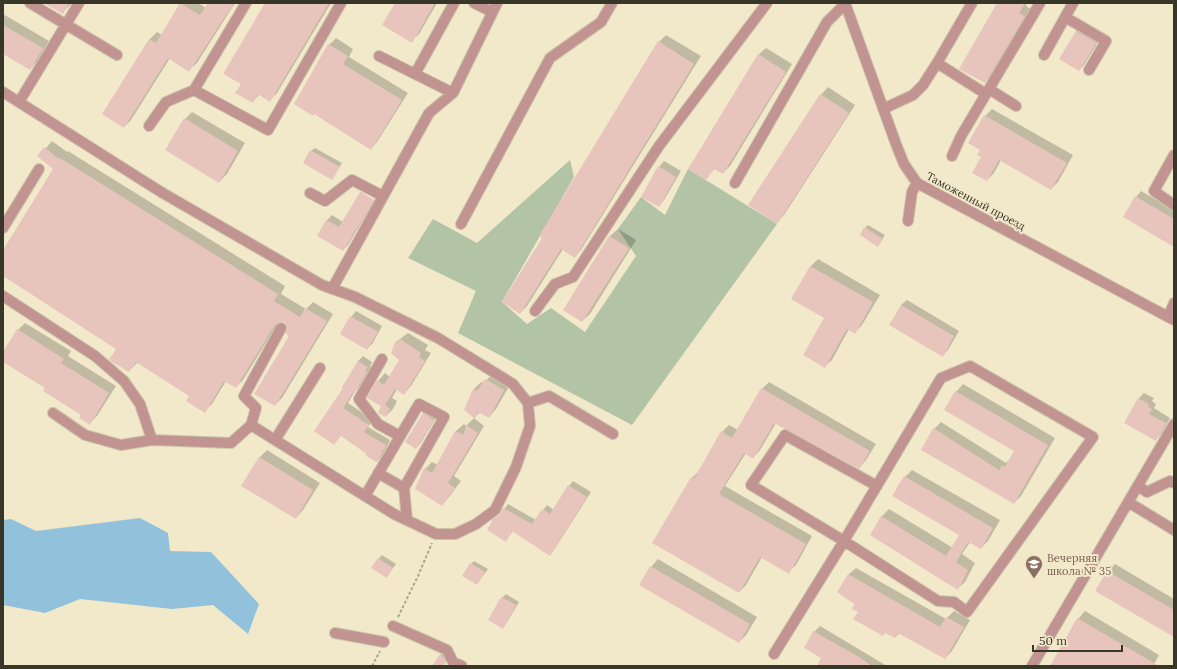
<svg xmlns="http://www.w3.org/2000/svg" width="1177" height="669" viewBox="0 0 1177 669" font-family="Lora,serif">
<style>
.green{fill:#b2c3a6}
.water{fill:#92c2db}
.shadow{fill:#0003}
.building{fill:#e8c5bc}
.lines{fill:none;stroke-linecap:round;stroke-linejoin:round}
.minor-casing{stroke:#cdc5ab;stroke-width:12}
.path{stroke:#aca58e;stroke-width:2;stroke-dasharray:3 2;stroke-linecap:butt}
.minor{stroke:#c19391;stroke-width:10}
.labels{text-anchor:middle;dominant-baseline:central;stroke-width:4;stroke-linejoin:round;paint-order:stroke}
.street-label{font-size:11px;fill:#383529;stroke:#f2e9cb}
.education-label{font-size:11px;fill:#785e54;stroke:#f2e9cb;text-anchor:start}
</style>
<rect width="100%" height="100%" fill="#f2e9cb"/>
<path class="green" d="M570,160l4,17 -72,125 25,22 24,-16 34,24 51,-76 -18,-27 23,-32 24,18 23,-46 89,55 -145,201 -174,-92 18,-42 -68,-33 25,-39 44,24z"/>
<path class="water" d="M140,518l28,15 2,18 41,1 48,52 -11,30 -35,-29 -41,4 -92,-10 -35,14 -42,-8v-85l8,-1 25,12z"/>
<path class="shadow" d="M57,3h15l-9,9z
M182,3h16l8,5 3,-5h26l-38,60 -8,7 -19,-12 -39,62 -7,7 -21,-13 47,-75 7,-7 5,3z
M267,3h64l-54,90 -7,7 -10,-6 -8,8 -10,-18z
M396,3h41l-18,31 -8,7z
M998,3h29l-1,3 5,3 -39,66 -7,7z
M3,14l46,27 -12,21 -7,7 -27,-16z
M1082,26l19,11 -17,28 -5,5 -3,-39z
M666,35l35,21 -120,194 -7,7 -11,-8 -36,57 -7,7 24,-75 115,-196z
M336,38l17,11 -4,8 59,36 -31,49 -6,7 -42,-104z
M766,48l26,16 -62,102 -7,7 -8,-5 -9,11 52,-124z
M828,87l27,18 -71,110 -7,8 44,-128z
M992,109l81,46 -15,27 -7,7 -50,-29 -7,13 -7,7 -6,-31 4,-33z
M192,112l53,31 -18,31 -8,8 -34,-63z
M52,141l15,11 1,-1 217,135 -4,8 25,15 7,-7 20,12 -51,84 -7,7 15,-70 -2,-11 -7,-4 -2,1 -36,59 -7,7 -10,-6 -14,23 -8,7 -14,-15 -52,-34 -9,9 -11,-22 -115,-74v-24l52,-83 -16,-12z
M315,148l27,15 -10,16 -21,-28z
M664,161l17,10 -17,29 -5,6v-39z
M366,187l12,7 -3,5 -13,-8z
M1141,191l33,19v36l-38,-49z
M361,192l13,9 -26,44 -5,5 -25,-15 9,-15 5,-5 11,7z
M868,225l17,10 -7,10 -13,-17z
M618,229l18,11 -46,74 -8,7 -18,-11 46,-74z
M818,259l62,36 -18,30 -7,7 -6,-3 -17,31 -8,7 2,-49 -33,-20 18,-32z
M907,300l52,31 -11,19 -6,6 -41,-51z
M356,311l26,15 -9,17 -6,6 -16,-32z
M25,323l46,28 -3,5 48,30 -19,30 -7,7 -8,-8 -36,-27 -43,-27v-7l15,-24z
M408,333l20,12 -3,5 6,3 -20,33 -7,8 -7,-5 -5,9 5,3 -4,8 -7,7 -4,-10 -14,-8 10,-17 7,-8 5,4 10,-17 -8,-7 4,-11z
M363,356l9,6 -2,4 1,1 -11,19 -5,5 -7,12 25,17 -5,7 22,13 -8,16 -5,5 -36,-26 -7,9 11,-56 -2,-1 15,-26z
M494,372l17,11 -15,26 -7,8 -9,-5 -5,5 -10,-8 9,-20 7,-7 3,1z
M769,382l107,62 -10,16 -7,8 -83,-45 -16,27 -7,8 -7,-5 -21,33 87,50 -16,29 -8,7 -26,-15 -16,28 -7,7 -47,-114 7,-7 23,-39 7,-7 9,5 24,-41z
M963,384l92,54 -34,58 -7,7 -80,-74 7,-7 65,41 4,-4 5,-9 -59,-58z
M1144,393l10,5 -2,3 4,3 -2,4 16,10 -9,16 -6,6 -29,-18 13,-24z
M427,410l10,6 -17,28 -4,4 7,-34z
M474,418l10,8 -30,50 7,5 -12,16 -7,8 -17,-36 7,-7 6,3 18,-34 8,-7 2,2z
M267,450l53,33 -17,27 -7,8 -37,-60z
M912,470l88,50 -12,21 -7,7 -11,-6 -8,12 13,9 -10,19 -8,7 -86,-54 11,-19 7,-7 64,39 8,-13 -56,-58z
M573,481l18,11 -37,58 -4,5 -37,-24 -7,9 -5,-27 7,-9 28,16 11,-15 7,5 15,-24z
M382,555l14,9 -10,13 -8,-18z
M658,559l99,58 -11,18 -7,7 -98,-57 10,-18z
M474,561l14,8 -11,15 -6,-20z
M1115,564l59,35v37l-67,-64z
M856,568l90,51 8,-8 16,9 -18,31 -7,7 -45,-25 -5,4 -9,-5 -3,3 -24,-23 -3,-8 -17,-12 10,-18z
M506,594l13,8 -13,22 -3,3 -1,-29z
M1085,611l74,44 -6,11h-102l27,-47z
M820,626l67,40h-66l2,-9 -18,-10 9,-15z
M441,654l4,2 2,4 -4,6h-7z"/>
<path class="building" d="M44,3h25l-6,11z
M180,3l20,12 8,-12h26l-45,69 -21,-14 -44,70 -22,-14 47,-75 7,4z
M265,3h64l-59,99 -12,-8 -5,9 -18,-10 6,-9 -18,-10z
M395,3h40l-23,40 -30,-18z
M997,3h28l-6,10 6,3 -40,67 -26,-14z
M3,25l40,23 -13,22 -27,-16z
M1076,31l20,12 -17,28 -20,-12z
M658,41l36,23 -119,194 -14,-9 -41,65 -18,-12 40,-64 -3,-2z
M328,44l20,12 -5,8 59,36 -31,50 -57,-36 -1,2 -19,-12z
M758,54l28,18 -63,102 -9,-5 -8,11 -18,-11z
M820,94l29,19 -72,111 -29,-19z
M984,115l83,48 -16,27 -52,-30 -12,21 -15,-8 9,-16 -4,-2 3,-5 -12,-7z
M184,118l54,33 -19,32 -54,-33z
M44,147l15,12 1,-1 218,136 -4,7 26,16 5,-9 22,13 -52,85 -21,-12 35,-58 -4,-3 2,-6 -3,-5h-6l-4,4 -38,62 -12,-7 -19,32 -19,-12 3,-5 -53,-34 -7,10 -20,-12 7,-11 -113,-73v-26l50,-81 -16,-13z
M310,150l30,17 -8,13 -29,-17z
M658,166l18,11 -17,30 -18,-10z
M360,192l14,8 -31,51 -26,-15 9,-16 13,7z
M1135,196l39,23v28l-51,-30z
M864,227l19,12 -5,8 -18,-12z
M609,236l20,12 -47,74 -19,-12z
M810,266l63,36 -18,32 -8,-5 -22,39 -22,-13 21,-37 -33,-19z
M901,305l53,31 -11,21 -54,-32z
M350,316l28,16 -11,18 -27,-16z
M17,329l47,30 -3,4 48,30 -19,32 -11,-7 2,-3 -38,-24 2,-3 -42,-26v-10z
M400,339l21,14 -2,4 6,4 -21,34 -9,-6 -10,16 5,4 -4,8 -8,-4 3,-7 -14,-8 10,-18 7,5 15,-25 -8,-7 4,-11 2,1z
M358,361l10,6 -3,4 2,1 -12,20 -1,-1 -11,17 26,17 -5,7 22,13 -9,17 -11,-6 1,-2 -26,-18 -7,9 -20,-14 29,-43 -1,-1z
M485,379l19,11 -15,28 -11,-6 -3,7 -11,-9 9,-21 4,2z
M761,388l109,63 -11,18 -85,-46 -21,36 -9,-6 -25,41 87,50 -17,30 -29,-17 -21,36 -87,-50 39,-66 3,2 27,-48 11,7z
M955,391l93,54 -34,59 -93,-54 12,-22 66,42 3,-5 3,2 9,-16 -70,-41z
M1138,398l11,6 -1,3 4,2 -3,5 17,9 -10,18 -32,-18z
M423,413l11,7 -18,29 -11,-7z
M466,425l12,8 -30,50 7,5 -13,18 -27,-17 9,-21 8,5 23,-42 9,4z
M259,457l54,33 -17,29 -55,-33z
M904,476l89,52 -12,21 -13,-7 -12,20 12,8 -10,20 -88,-55 11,-19 65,40 13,-21 -67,-39z
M568,485l19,12 -37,59 -38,-25 -6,11 -19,-12 6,-11 6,-4 4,-7 29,16 10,-15 8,5z
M378,558l15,10 -6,10 -16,-10z
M470,563l15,9 -8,13 -15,-9z
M650,566l100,58 -11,19 -100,-58z
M1107,571l67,39v27l-79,-46z
M848,574l92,53 6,-10 18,10 -19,32 -47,-26 -3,5 -10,-5 -2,3 -30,-17 5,-7 -6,-3 2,-5 -17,-12z
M501,597l15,8 -13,24 -15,-9z
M1077,618l82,48h-109z
M813,631l46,26 13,9h-55l4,-8 -17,-10z
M439,655l4,2 3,5 -3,4h-11z"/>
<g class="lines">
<defs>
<path id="minor" d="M30,3l87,52
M474,3l18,9
M845,3l51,141 8,20 13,19 257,137
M1065,17l41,24 -17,29
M1044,55l29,-52
M379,56l74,37
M937,63l35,-60
M415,74l39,-71
M989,89l27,17
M194,90l74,40 73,-127
M3,92l158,100 161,93 33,12 83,41 75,46 15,19 2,23 -14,41 -21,43 -19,14 -21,10h-19l-42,-20 -143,-89 -20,18 -79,-3 -31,5 -36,-10 -32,-22
M19,102l60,-99
M883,109l30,-14 10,-10 14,-22 49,31
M149,126l17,-24 28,-12 52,-87
M1174,155l-20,36 20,14
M952,156l9,-20 79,-133
M735,183l92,-161 18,-18
M310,193l15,8 27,-21 31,16
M908,221l4,-29 5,-9
M461,224l89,-166 51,-36 11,-19
M3,228l36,-59
M332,289l97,-176 24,-20 44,-90
M3,296l92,60 29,25 16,23 12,36
M535,311l20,-27 18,-7 86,-131 108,-143
M1168,317l6,-14
M382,359l-23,40 19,25 22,12
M528,403l21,-7 64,38
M251,425l5,-17 -12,-12 37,-68
M275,440l45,-72
M378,473l26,15
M1138,486l9,6 23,-11 4,2
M365,496l54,-92 25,13 -40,71 3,32
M1128,502l46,28
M393,626l54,24 6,12 9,4
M335,633l49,9
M774,654l70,-113 94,60 16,1 13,10 126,-175 -123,-71 -29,12 -97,163 -93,-56 34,-50 92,51
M1032,666l142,-242"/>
</defs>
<use href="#minor" class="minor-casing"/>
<path class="path" d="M398,617l20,-41 14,-33
M372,666l8,-15"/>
<use href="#minor" class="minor"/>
</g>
<defs>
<symbol id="school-pin" viewBox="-11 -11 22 30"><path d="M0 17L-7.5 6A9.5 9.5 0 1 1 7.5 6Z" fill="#8d6e63" stroke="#f2e9cb"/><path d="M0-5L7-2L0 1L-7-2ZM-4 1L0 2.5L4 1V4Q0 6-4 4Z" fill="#fff"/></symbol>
</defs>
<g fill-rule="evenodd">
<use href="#school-pin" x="1024" y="554" width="20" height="27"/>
</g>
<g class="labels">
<g class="street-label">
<text transform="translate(976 201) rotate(28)">Таможенный проезд</text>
</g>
<g class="education-label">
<text x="1047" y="558">Вечерняя<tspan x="1047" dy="13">школа № 35</tspan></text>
</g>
</g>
<rect width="1177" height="669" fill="none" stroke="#383529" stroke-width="8"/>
<path d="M1033 645v6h89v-6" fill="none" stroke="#383529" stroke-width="2"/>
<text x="1039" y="645" font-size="12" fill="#383529" stroke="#f2e9cb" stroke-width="3" paint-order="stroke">50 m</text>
</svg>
